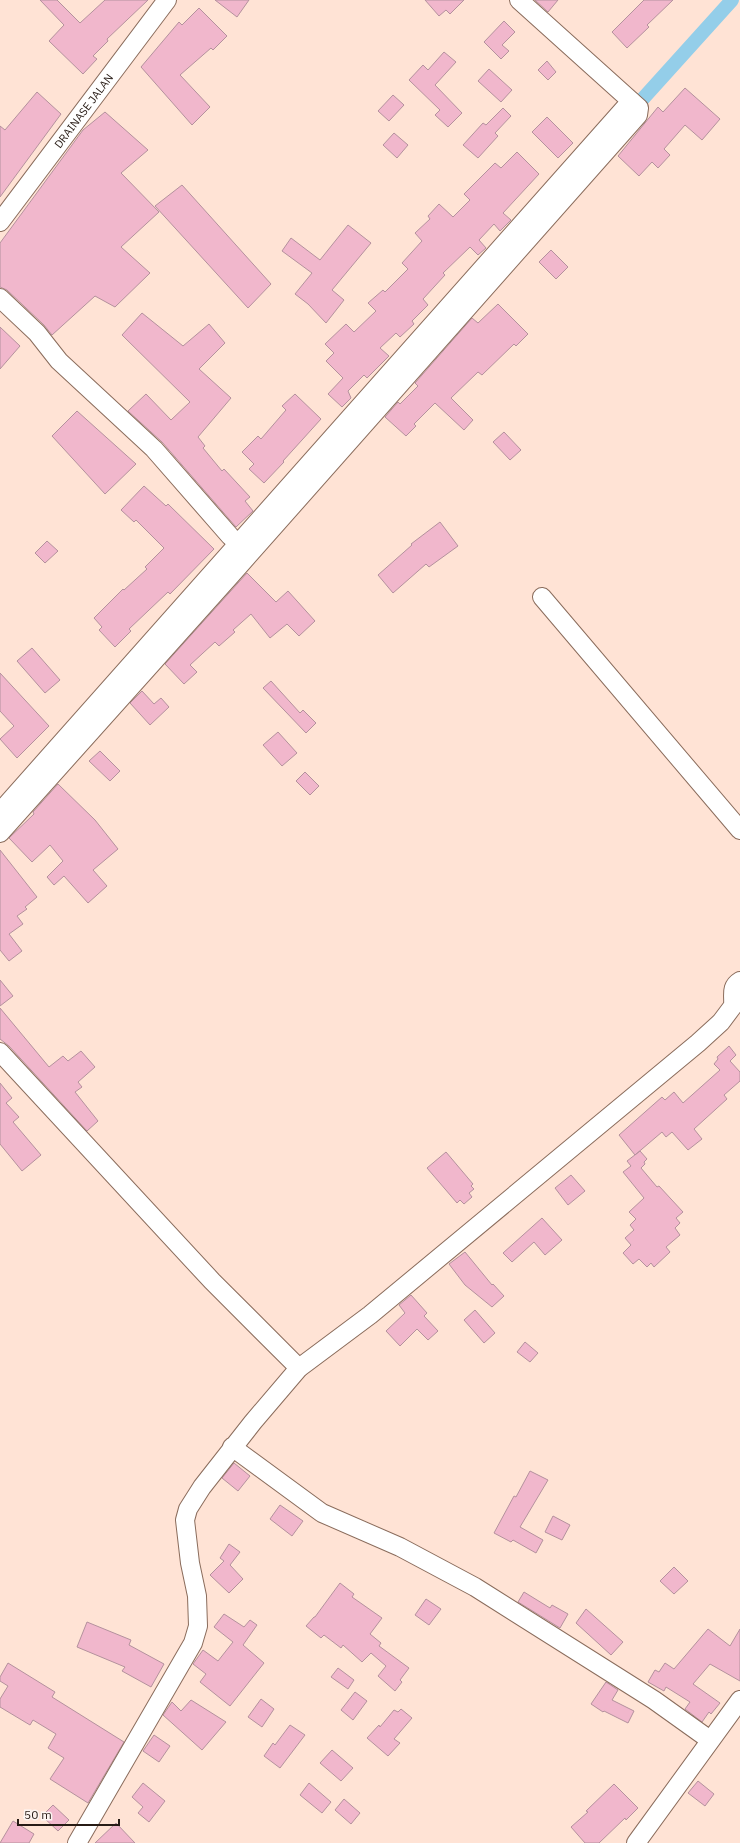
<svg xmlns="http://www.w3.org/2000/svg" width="740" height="1843" viewBox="0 0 740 1843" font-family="'IBM Plex Sans',sans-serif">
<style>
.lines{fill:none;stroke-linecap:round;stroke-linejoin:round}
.canal{stroke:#94cee9;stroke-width:14}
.building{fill:#f1b7cc;stroke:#b4919d}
.minor-casing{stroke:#8a6c5c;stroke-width:20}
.minor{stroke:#fff;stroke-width:18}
.labels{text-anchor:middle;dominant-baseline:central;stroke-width:3;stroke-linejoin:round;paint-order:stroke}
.street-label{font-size:11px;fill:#271b15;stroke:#fcf5f2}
</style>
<rect width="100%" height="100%" fill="#ffe3d5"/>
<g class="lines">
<path class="canal" d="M630,113l102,-113"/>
</g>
<path class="building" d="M40,0h17l23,23 25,-23h43l-41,39 1,2 -15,15 4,3 -14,15 -34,-33 15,-16z
M215,0h34l-12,17z
M425,0h39l-14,14 -4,-4 -7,6z
M535,0h23l-10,12z
M644,0h29l-26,25 2,2 -22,21 -15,-16z
M199,8l28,28 -14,14 -2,-2 -31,27 30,32 -18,18 -51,-58 38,-45 3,3z
M504,21l11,11 -13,13 7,6 -8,8 -17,-17z
M444,52l12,10 -21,23 27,28 -14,14 -13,-12 5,-5 -31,-30 14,-15 5,5z
M547,61l9,11 -8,8 -10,-10z
M489,69l23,21 -11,12 -23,-21z
M685,88l35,31 -18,21 -17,-15 -21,24 6,6 -12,13 -6,-6 -13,14 -21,-20 40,-49 5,5z
M37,92l24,22 -61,83v-71l5,4z
M393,95l11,10 -15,16 -11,-10z
M503,108l8,8 -16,17 3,3 -20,22 -15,-13 20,-22 3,2z
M105,112l43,38 -27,23 38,39 -38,35 29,26 -35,34 -20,-11 -43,39 -8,-10 -37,-35 -7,-3v-44l83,-113z
M547,117l26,26 -15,15 -26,-26z
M394,133l14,12 -11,13 -14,-13z
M517,152l22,22 -36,39 8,7 -11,11 -6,-7 -15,16 7,8 -8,7 -8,-8 -27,26 2,2 -22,24 5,6 -16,16 2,3 -14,13 -4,-4 -16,15 9,8 -22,22 -3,-3 -16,16 3,7 -9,9 -14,-13 15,-16 -17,-17 8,-8 -9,-9 21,-20 8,8 22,-21 -8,-8 15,-13 2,2 23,-23 -6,-6 20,-22 -7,-8 15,-14 -2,-3 11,-12 14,13 17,-17 -6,-6 31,-31 6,5z
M182,185l89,99 -23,24 -93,-102z
M348,225l23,18 -39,47 12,10 -18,23 -18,-19 -13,-10 17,-21 -30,-22 9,-13 29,22z
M551,250l17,17 -12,12 -17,-17z
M498,304l30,30 -12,12 -2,-2 -32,31 -4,-3 -27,26 22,22 -9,10 -29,-27 -21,21 2,2 -10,10 -21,-19 13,-15 2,2 18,-18 -3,-3 57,-65 6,5z
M142,313l41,33 26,-22 16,19 -26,26 32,29 -33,39 7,9 -2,2 19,23 2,-2 26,28 -5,4 8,10 -17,16 -74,-85 -34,-31 18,-17 25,26 19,-18 -68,-67z
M0,327l20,19 -20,23z
M295,394l26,25 -38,42 1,1 -20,21 -15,-14 5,-5 -12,-12 16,-16 3,3 25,-29 -4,-4z
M77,411l59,53 -31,30 -53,-58z
M504,432l17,18 -11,10 -17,-18z
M144,486l22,20 2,-2 46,45 -44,45 -2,-2 -39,37 2,2 -16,16 -16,-17 3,-3 -8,-9 29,-29 1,1 23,-21 -2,-2 19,-19 -28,-28 -2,2 -13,-12z
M440,522l18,24 -29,21 -3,-3 -33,29 -15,-18 34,-30 -1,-1z
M47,541l11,10 -13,12 -10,-10z
M247,573l29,29 12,-11 27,30 -16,15 -12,-12 -17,14 -19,-24 -18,16 2,2 -16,14 -4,-4 -25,23 7,7 -13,12 -19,-20z
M32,648l28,32 -15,13 -28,-32z
M0,673l49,53 -32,32 -17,-19 14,-13 -14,-15z
M271,681l29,32 3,-3 13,13 -10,10 -43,-45z
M142,691l12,13 7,-6 8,9 -19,18 -20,-22z
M278,732l19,21 -15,13 -19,-21z
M100,751l20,20 -10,10 -21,-20z
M305,772l14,14 -9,9 -14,-14z
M58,784l37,36 23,29 -25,21 14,16 -19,17 -24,-27 -10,9 -7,-8 16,-16 -13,-16 -18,17 -23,-24 25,-24 -1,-2z
M0,850l37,47 -12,10 2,2 -10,7 6,8 -14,10 13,17 -13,10 -9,-11z
M0,980l13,16 -13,10z
M0,1008l49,59 14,-11 5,5 13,-10 14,16 -17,15 4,5 -7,5 23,29 -11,10 -78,-85 -9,-7z
M729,1046l7,9 -6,6 10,11v9l-16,14 3,4 -33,30 8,10 -14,11 -16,-18 -6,5 -4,-5 -27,23 -16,-20 43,-38 3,3 9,-8 9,11 37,-33 -6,-6 4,-5 -1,-2z
M0,1083l12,15 -6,5 13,14 -6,5 28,33 -19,16 -22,-27z
M640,1151l7,8 -3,3 1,2 -4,4 16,19 2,-1 24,26 -7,6 4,5 -5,5 5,7 -14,12 4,5 -16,15 -3,-4 -4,4 -8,-8 -6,5 -10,-11 8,-8 -6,-7 9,-8 -4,-5 6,-6 -7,-7 15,-14 -21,-26 8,-6 -4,-5z
M446,1152l27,32 -2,2 3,3 -5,4 3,4 -8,7 -4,-4 -3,3 -30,-35z
M571,1175l14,16 -17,14 -13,-17z
M542,1218l20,22 -17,15 -11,-13 -22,20 -9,-9z
M465,1252l27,33 1,-1 11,12 -12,11 -27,-22 -16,-21z
M411,1295l16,18 -3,3 14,15 -10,9 -11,-11 -17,17 -14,-15 19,-18 -6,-8z
M475,1310l20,23 -11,10 -20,-23z
M525,1342l13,11 -8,9 -13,-10z
M234,1463l16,13 -12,15 -16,-13z
M530,1471l18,9 -28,47 23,13 -7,13 -23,-13 -2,2 -17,-9 20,-37 2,1z
M280,1505l23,16 -11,15 -22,-17z
M553,1516l17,9 -8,15 -17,-8z
M229,1544l11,8 -10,13 13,14 -14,14 -19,-18 14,-14 -4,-3z
M674,1567l14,14 -14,13 -14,-13z
M340,1583l14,11 -2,3 30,21 -12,16 11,9 -2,3 30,22 -9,12 2,2 -7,9 -17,-15 8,-10 -15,-13 -9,9 -19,-17 -2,3 -17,-13 -3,3 -15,-12 8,-9h1z
M524,1592l26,16 2,-3 16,9 -8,14 -42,-26z
M426,1599l15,10 -12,16 -14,-10z
M586,1609l37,33 -12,13 -35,-32z
M224,1614l20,13 6,-7 7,5 -14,20 21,18 -34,43 -30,-24 6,-8 -13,-10 10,-14 15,11 15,-19 -19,-15z
M87,1622l44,18 -2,5 35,19 -13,23 -29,-16 3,-4 -48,-20z
M708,1629l22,17 10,-17v52l-30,-17 -17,20 27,19 -9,11 -2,-2 -7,10 -17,-13 5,-7 -24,-15 -2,4 -16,-9 7,-12 4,2 6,-9 9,6z
M8,1663l47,29 -3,5 72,45 -36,61 -38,-24 14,-21 -16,-10 8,-14 -23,-14 -3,5 -30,-18v-8l8,-13 -8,-5v-4z
M338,1668l16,12 -6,9 -17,-12z
M606,1682l12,8 -6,10 22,11 -6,12 -24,-12 -1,1 -12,-8z
M355,1692l12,9 -14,19 -12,-10z
M261,1699l13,10 -12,18 -14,-10z
M191,1700l35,22 -24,28 -39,-35 9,-13 9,9z
M401,1709l11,9 -18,21 6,4 -12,13 -21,-18 12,-13 1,2 14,-17 4,2z
M290,1725l15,10 -25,33 -16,-12 9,-13 2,2z
M154,1735l16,11 -11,16 -16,-11z
M332,1750l21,18 -12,13 -21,-18z
M698,1781l16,13 -9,12 -17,-13z
M143,1783l22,18 -16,21 -11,-9 5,-6 -11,-10z
M309,1783l22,19 -9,11 -22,-18z
M614,1784l24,24 -12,12 -1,-2 -26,25h-14l-14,-16 17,-15 -2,-1z
M344,1799l16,14 -9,11 -16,-14z
M53,1805l16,15 -11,11 -16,-15z
M13,1821l21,13 -5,9h-29z
M116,1823l19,20h-40z"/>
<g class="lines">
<defs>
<g id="minor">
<path id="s1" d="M0,222l167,-222"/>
<path d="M0,298l37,35 22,28 95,88 76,87 16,15"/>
<path d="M542,597l198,233"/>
<path d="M0,812l631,-711"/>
<path d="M0,833l231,-258 407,-460 1,-7 -120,-108"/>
<path d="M0,1052l212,229 87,87"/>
<path d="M232,1447l90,66 78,34 75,40 179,113 56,40"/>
<path d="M77,1843l116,-200 5,-17 -1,-30 -7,-33 -5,-43 3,-11 14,-22 51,-65 46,-54 71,-53 328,-272 23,-21 12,-16c1,-11 -3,-19 7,-25"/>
<path d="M636,1843l104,-143"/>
</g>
</defs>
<use href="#minor" class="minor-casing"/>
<use href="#minor" class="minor"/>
</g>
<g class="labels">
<g class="street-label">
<text stroke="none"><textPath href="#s1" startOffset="139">DRAINASE JALAN</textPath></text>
</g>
</g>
<path d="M18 1819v6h101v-6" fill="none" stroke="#271b15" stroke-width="2"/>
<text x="24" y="1819" font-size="12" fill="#271b15" stroke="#fcf5f2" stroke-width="3" paint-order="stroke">50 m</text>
</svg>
